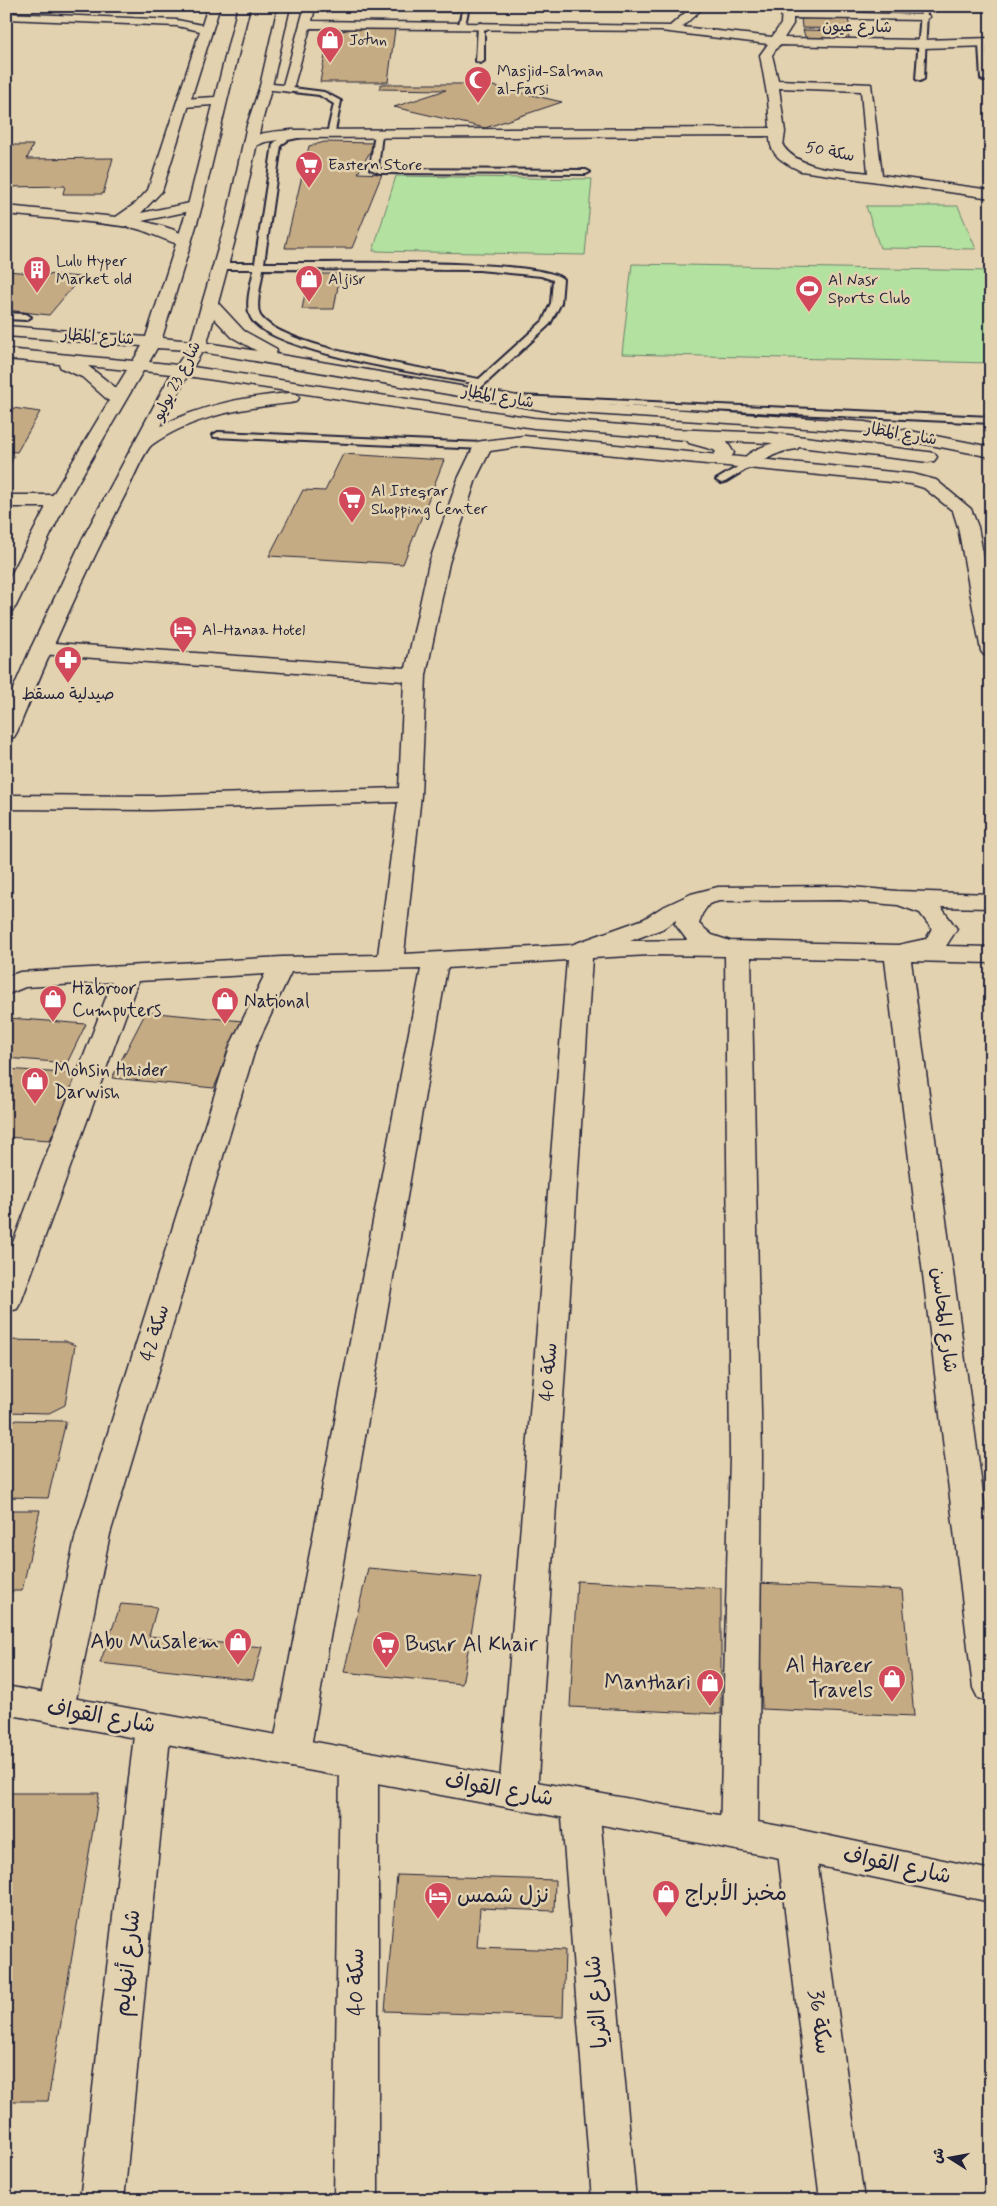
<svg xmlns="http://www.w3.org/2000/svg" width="997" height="2206" viewBox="0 0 997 2206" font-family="Mynerve,'Playpen Sans Arabic',sans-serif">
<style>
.green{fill:#b3e19f;stroke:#6a826d}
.building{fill:#c5ab83;stroke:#22223b}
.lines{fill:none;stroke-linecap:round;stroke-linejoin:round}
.lane-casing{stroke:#22223b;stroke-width:4}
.street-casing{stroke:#22223b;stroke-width:3}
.secondary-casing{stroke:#22223b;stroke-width:3}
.lane{fill:#e3d2af;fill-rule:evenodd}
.street{fill:#e3d2af;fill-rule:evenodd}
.secondary{fill:#e3d2af;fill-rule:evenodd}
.labels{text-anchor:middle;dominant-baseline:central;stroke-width:5;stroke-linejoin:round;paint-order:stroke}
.far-street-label{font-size:16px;fill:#22223b;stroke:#e3d2af}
.far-poi-label{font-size:16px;fill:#22223b;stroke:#e3d2af;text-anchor:start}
.poi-label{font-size:19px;fill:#22223b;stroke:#e3d2af;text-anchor:start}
.street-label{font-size:19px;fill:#22223b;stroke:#e3d2af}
.near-poi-label{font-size:22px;fill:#22223b;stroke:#e3d2af;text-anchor:end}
.near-street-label{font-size:22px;fill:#22223b;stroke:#e3d2af}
</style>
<rect width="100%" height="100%" fill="#e3d2af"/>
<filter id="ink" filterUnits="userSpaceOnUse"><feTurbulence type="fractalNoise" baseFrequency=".02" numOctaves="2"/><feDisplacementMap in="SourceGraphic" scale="10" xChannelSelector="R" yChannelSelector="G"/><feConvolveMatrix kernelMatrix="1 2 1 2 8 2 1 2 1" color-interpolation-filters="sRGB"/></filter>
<g filter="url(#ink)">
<path class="green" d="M396,176l196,3 -7,76 -212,-4z
M866,206h92l18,43 -96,-1z
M632,264l359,7v92l-369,-9z"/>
<path class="building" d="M364,6h94v6h-94z
M800,6h52l2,6h-53z
M861,6h14l2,6h-14z
M801,17l47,1 2,11 -48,-1z
M351,29h44l-7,53h-68l9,-48z
M803,30l44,1 3,9 -44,-1z
M381,84h103l78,18 -77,26 -91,-21 52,-17 -67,-1z
M325,142l50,1 -17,30 24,1 -30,74h-67l24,-102z
M6,145h27l-6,14 86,-1 -10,36h-40l2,-8 -59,1z
M6,271l75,6 -32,38 -43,-5z
M309,274h31l-6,35h-32z
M6,407l34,5 -23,40 -11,-1z
M343,454l101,6 -41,104 -134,-8 34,-66 22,1z
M6,456h8l-8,17z
M146,1012l97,9 -29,67 -102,-10z
M9,1018l77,6 -19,39 -61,-5v-36z
M6,1069l72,5 -28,66 -44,-3z
M6,1340l59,1 10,4 -10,60 -16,8 -43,-1z
M6,1420l60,1 -18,77 -42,-1z
M6,1510h34l-18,81h-16z
M368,1568l113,10 -19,106 -118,-12z
M577,1581l144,7v126l-151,-7z
M758,1583l144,7 12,126 -152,-7z
M121,1604l36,3 -8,29 113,11 -9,33 -153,-17z
M6,1793h93l-51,308h-42z
M397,1875l158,5 -1,31 -74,-3 -3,39 88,3 -2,67 -178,-6z"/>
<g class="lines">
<defs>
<path id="lane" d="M463,6h6l-4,19 -3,2 -3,-2z
M919,6h6l2,5 -3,68 -4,2 -4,-2 5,-68z
M481,23l3,2v36l-4,2 -4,-2 2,-36z
M983,42l4,2 2,35 -4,2 -4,-2 -2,-35z
M285,87l39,5 17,9 -7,35 -7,-2 7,-30 -15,-9 -34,-4z
M304,132h3v4l-19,4 -7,5 -17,118c46,1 274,-6 299,16l-2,24 -11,21 -76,70 -4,1 -5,-3 8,-9c-41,-8 -204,-31 -222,-65 -7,-13 1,-36 3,-49h-34l-4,-3 4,-3h35l18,-119 9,-8zM263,269l216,1 62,6 12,4 -2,23 -8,18 -64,58c-44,-9 -194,-30 -218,-62 -7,-8 1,-37 2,-48z
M375,132l7,2 -4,34 3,1 205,1 4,2 -4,2 -206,-1 -10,-4z
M6,313l20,1 5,3 -5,3 -20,-1z
M518,396l473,21v6l-477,-22v-4z
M218,432l265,11 5,3 -5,3 -269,-12 -1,-2z
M749,460l4,1 1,2 -1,2 -28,17 -4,1 -5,-3z"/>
<path id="street" d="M208,6h12l-58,185 -21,22 54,-11 5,1 2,3 -2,3 -58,12c15,4 40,8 49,21l-2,3c-10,3 -40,-14 -55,-17 -41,-7 -85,-9 -128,-14v-8l110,11 20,-14 12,-13 52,-159 -23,-5 -171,-7v-6l171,7 25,5z
M305,6l10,2 -3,13 358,5 23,-20h12l-23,21 90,10 9,-13 1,-18h12l-1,5 135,4 2,2 -6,3 -131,-2v6l-9,14 139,2 68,-2v8l-68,2 -144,-3 -7,10 6,25 93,4 11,91 109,15v8l-190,-27c-16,-8 -32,-15 -31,-35l-479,2 -26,4 -15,6 -5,-1 -2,-3c11,-13 33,-12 48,-14l479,-2 -2,-28 -8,-45 8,-11 -107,-13 -351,-3 -18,64 -30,-3 -2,-3 2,-3 21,2zM779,88l82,3 7,82c-27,-4 -67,-2 -85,-27l2,-14z
M524,436l389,38 23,6 35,29 7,18 13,69v61l-7,-2 -3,-4 -23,-124 -5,-16 -29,-23 -13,-4 -387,-38 -34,5 -14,28 -27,84 -23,112 -5,120 -17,159 167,-9 73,-26 17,-11 30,-14 27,-7 122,-1 57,5 94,3v14l-50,-1 16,22 -11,17 45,1v16l-80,-2 80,592v149l-13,-4 -5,-10 -88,-728 -134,-3 11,499 -4,378 -5,11 -14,5 -14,-5 -5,-11 10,-378 -5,-500 -75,-1 -58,3 -55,836 -6,11 -13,4 -13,-4 -6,-11 68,-834 -120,8 -137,784 -6,10 -13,5 -13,-5 -6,-10 149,-783 -130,3 -35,74 -146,488 -36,175 -5,10 -13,4 -13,-4 -5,-10 38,-175 154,-488 35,-72 -127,7 -117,321 -4,7 -11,3v-51l106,-279 -87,5 -19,8v-18l14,-5 262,-15 96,-2 20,-153 -247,8 -145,-1v-14l145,1 248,-8 5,-107 -363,-27 -7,-2 -3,-4 3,-4 7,-2 365,26 23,-105 29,-84 16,-33 3,-4 6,-1zM840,900l58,5 22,8 12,16 -6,10 -28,6 -168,-4 -18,-6 -13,-11 3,-10 7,-10 10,-3zM676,920l-1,4 12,16 -57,1 32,-12z
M6,495h52l7,2 2,4 -2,4 -7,2h-52z
M153,1713l13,4 5,10 -47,473h-44l55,-473 5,-10z
M359,1750l13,5 6,10v435h-44l6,-435 6,-10z
M580,1790l13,4 6,11 37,395h-44l-31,-395 6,-11z
M796,1829l14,5 5,11 49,355h-44l-43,-355 5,-11z"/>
<path id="secondary" d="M238,6h12l-50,207 -38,125 29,3 34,-116 22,-100 13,-39 18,-80h12l-18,80 -11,39 -22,100 -21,78 26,28 31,17 2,3 -2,3 272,47 318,21 126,25v10l-126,-25 -318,-21 -345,-59 -9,15 341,51 137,11 101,4 156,19 6,1 3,4 -3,4 -6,1 -129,-15 -2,2c-7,1 -14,2 -20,5 -13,4 -21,16 -34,13l-3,-4c7,-11 21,-16 33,-20l-49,-2 3,1 7,11c-6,9 -12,14 -22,11l-3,-4 7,-8 -2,-2 -25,-7 -2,-3 -153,-12 -347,-52 -26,50c40,-21 84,-29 129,-33l6,1 3,4 -3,4 -6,1c-47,5 -97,13 -137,41 -8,5 -19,33 -24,43 -41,80 -78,162 -112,245l-3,5 -8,2v-34l25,-57 52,-110 88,-164 -28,-3 -76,130 -51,105 -3,4 -7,2v-27l43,-84 60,-100 -27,-24 -21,-9 -2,-4 -53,-5v-10l127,12 9,-15 -136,-10v-10l140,11 40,-124 27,-108 -30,2 -6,-4 6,-4 32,-2zM214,318l18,19 25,14 -50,-8zM157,348l30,2 -10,15 -28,-3zM88,366l39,4 -11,18z
M6,1686l790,143 195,41v32l-195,-41 -790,-147z"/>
</defs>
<use href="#lane" class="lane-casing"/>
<use href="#street" class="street-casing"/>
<use href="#secondary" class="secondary-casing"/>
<use href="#lane" class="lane"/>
<use href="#street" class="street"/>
<use href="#secondary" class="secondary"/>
</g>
</g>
<defs>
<symbol id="shop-pin" viewBox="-11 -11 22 30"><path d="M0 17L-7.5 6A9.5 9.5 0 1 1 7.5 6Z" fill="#d1495b" stroke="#e3d2af"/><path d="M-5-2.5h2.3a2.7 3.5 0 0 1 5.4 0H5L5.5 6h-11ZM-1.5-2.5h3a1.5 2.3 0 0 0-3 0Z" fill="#fff"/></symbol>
<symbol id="mosque-pin" viewBox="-11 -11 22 30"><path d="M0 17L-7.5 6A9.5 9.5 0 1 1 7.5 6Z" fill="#d1495b" stroke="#e3d2af"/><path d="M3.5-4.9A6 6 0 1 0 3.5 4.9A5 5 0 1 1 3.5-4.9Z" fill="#fff"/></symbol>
<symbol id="supermarket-pin" viewBox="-11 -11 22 30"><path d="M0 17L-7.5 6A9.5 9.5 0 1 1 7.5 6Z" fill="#d1495b" stroke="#e3d2af"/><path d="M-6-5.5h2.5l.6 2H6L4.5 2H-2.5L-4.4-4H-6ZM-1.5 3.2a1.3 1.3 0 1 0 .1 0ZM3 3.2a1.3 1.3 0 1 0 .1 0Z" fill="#fff"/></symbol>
<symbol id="building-pin" viewBox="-11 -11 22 30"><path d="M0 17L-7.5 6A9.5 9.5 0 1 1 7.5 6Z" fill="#d1495b" stroke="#e3d2af"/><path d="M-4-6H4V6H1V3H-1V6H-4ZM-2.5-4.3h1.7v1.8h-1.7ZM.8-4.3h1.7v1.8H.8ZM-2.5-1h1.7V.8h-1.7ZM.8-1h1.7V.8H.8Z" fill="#fff"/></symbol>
<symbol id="stadium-pin" viewBox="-11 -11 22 30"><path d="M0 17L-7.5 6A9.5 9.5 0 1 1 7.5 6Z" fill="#d1495b" stroke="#e3d2af"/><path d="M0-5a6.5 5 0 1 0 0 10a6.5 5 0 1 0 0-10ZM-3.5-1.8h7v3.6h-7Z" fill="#fff"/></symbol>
<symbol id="hotel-pin" viewBox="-11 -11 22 30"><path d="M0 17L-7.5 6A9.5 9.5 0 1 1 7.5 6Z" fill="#d1495b" stroke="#e3d2af"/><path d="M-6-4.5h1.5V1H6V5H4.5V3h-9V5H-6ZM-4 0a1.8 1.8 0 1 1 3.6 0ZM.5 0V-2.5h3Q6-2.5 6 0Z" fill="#fff"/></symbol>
<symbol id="pharmacy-pin" viewBox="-11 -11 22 30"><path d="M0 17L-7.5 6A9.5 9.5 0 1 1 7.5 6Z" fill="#d1495b" stroke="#e3d2af"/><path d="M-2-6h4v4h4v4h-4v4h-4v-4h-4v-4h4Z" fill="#fff"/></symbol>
</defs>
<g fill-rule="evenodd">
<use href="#shop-pin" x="314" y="24" width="32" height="43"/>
<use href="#mosque-pin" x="462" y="64" width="32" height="43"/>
<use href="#supermarket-pin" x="293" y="149" width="32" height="43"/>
<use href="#building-pin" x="21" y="254" width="32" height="43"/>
<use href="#shop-pin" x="293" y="263" width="32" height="43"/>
<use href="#stadium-pin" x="793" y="273" width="32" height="43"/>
<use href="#supermarket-pin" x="336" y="484" width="32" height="43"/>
<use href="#hotel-pin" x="167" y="614" width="32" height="43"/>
<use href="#pharmacy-pin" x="52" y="644" width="32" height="43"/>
<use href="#shop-pin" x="37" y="983" width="32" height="43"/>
<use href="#shop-pin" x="209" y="985" width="32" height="43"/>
<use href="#shop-pin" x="19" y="1065" width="32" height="43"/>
<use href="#shop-pin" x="222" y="1626" width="32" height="43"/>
<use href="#supermarket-pin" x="370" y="1629" width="32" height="43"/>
<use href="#shop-pin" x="876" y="1663" width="32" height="43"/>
<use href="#shop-pin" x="694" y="1667" width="32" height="43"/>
<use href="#shop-pin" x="650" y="1878" width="32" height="43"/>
<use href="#hotel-pin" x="422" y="1880" width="32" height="43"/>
</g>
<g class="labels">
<g class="far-street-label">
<text transform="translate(857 27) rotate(1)">شارع عيون</text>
<text transform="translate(830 152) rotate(11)">سكة 50</text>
<text transform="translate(98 337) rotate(4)">شارع المطار</text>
<text transform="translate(177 381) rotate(-63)">شارع 23 يوليو</text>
<text transform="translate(498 397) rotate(10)">شارع المطار</text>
<text transform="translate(901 434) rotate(10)">شارع المطار</text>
</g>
<g class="far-poi-label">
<text x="349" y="40">Jotun</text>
<text x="497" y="71">Masjid-Salman<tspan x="497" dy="18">al-Farsi</tspan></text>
<text x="328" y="165">Eastern Store</text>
<text x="56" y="261">Lulu Hyper<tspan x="56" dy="18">Market old</tspan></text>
<text x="328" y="279">Aljisr</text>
<text x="828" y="280">Al Nasr<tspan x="828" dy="18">Sports Club</tspan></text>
<text x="371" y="491">Al Isteqrar<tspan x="371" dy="18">Shopping Center</tspan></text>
<text x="202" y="630">Al-Hanaa Hotel</text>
<text x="68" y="694" text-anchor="middle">صيدلية مسقط</text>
</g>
<g class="poi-label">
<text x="72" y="988">Habroor<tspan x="72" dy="22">Cumputers</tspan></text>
<text x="244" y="1001">National</text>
<text x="54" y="1070">Mohsin Haider<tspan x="54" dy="22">Darwish</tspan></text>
</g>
<g class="street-label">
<text transform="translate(944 1320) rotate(83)">شارع المحاسن</text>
<text transform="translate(155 1333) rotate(-73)">سكة 42</text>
<text transform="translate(549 1372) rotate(-86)">سكة 40</text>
</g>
<g class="near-poi-label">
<text x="219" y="1642">Abu Musalem</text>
<text x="405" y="1645" text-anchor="start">Bushr Al Khair</text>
<text x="873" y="1666">Al Hareer<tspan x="873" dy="25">Travels</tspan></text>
<text x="691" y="1683">Manthari</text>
<text x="685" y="1894" text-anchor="start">مخبز الأبراج</text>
<text x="457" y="1896" text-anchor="start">نزل شمس</text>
</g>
<g class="near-street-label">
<text transform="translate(101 1717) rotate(10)">شارع القواف</text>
<text transform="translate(499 1790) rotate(10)">شارع القواف</text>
<text transform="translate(897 1866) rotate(12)">شارع القواف</text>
<text transform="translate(128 1963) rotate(-84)">شارع أنهايم</text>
<text transform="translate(357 1982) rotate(-90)">سكة 40</text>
<text transform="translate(597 2002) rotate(-95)">شارع الثريا</text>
<text transform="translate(819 2022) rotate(83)">سكة 36</text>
</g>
</g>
<rect width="997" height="2206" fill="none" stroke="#e3d2af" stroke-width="25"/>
<rect x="12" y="12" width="972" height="2181" fill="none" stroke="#22223b" stroke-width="2" filter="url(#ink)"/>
<g transform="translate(950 2158) rotate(281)" stroke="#e3d2af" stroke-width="4" paint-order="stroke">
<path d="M0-4L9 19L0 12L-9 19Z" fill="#22223b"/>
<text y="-8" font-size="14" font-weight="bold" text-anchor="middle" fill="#22223b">ش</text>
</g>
</svg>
